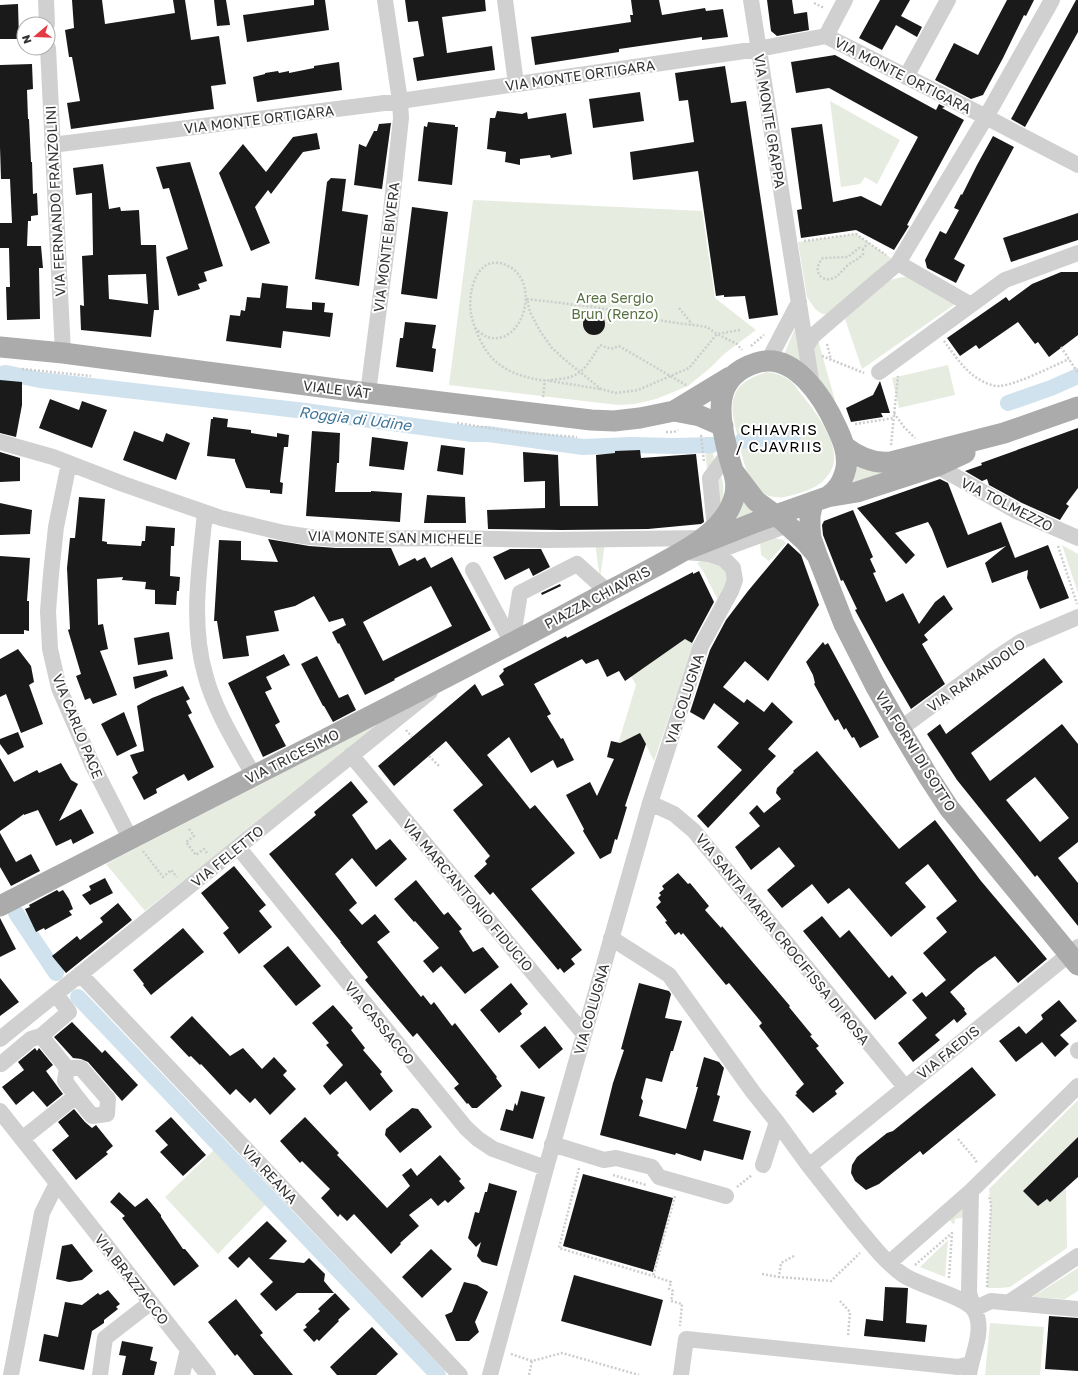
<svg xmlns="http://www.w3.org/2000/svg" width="1078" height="1375" viewBox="0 0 1078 1375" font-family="'Golos Text',sans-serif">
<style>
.green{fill:#e6ecdf}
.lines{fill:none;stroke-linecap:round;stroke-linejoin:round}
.canal{stroke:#cfe2ee;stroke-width:16}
.building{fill:#1a1a1a;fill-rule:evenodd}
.path{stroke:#cdcdcd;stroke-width:2.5;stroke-dasharray:2 2;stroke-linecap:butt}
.minor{stroke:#d0d0d0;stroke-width:16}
.major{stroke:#ababab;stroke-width:21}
.labels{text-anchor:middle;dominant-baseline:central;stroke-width:4;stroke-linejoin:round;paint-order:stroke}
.street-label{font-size:14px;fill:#333;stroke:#fff}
.park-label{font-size:14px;fill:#56703f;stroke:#fff}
.water-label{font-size:15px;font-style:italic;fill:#3f7597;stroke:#fff}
.neighbourhood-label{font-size:15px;letter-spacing:1px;fill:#000;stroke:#fff}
</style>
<rect width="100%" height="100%" fill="#fff"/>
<path class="green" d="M830,101l70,39 -23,44 -12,-7 -5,7 -19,3z
M473,200l229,11 13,87 41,32 -32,24 -14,14 -22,18 -32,13 -21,5 -17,1 -169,-20z
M856,234l35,24 -61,56h-8l-7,-5 -8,-12 -9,-55z
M902,277h5l51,25 -96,67 -17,-50 39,-35 6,-4z
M798,321l6,46 -21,-10z
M818,340l20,71 -20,-31 -5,-33z
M948,365l7,30 -56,13 -7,-30z
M767,372c8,1 15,3 22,8 5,3 8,9 12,14 13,16 35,44 33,66 0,9 -7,17 -13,23 -8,6 -18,9 -28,12 -41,12 -48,-26 -55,-57 -3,-15 -9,-30 -3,-44 6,-13 19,-18 32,-22z
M705,449h6c5,10 3,13 -4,21z
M856,461l39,9 -43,16z
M720,473c4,10 5,23 0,33l-4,-29z
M740,497l18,16 -32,12z
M775,538l8,2 3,3 -17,18 -8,-6 -1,-13z
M595,543h10l-5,35z
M1062,545l16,9v39z
M707,560l16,6 4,8 2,7 -11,19 -15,-29 -6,-8z
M685,639l9,5 -40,117 -14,-28 -22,11 18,-59 -5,-9z
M387,719l-242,192 -39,-47z
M1078,1100v42l-3,-2 -52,51 15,15 9,-7 3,3 16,-15 1,61 -57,39 -10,1h-13l4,-82 -2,-17z
M216,1148l51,55 -49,51 -53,-57z
M963,1207l3,10 -11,2 -1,6 -7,-8z
M948,1240l-3,37 -25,-10z
M1078,1268v23l-13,8 -33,-2z
M990,1323l54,4 -4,48h-55z"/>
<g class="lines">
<path class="canal" d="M0,374l6,-1 34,7 265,31 167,23h16l95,13 48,-2 44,1 37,-1
M1008,403l43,-15 27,-12
M742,441l52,-7
M16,913l40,60
M78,997l360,378"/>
</g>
<path class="building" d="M72,0h30l3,24 70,-11 -2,-13h12l6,40 28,-4 7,48 -15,2 3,23 -143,20 -4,-26 13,-2 -8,-44h-3l-4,-27 9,-2z
M214,0h12l4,25 -13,1z
M314,0h11l4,30 -82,12 -4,-27 71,-10z
M405,0h80l1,11 -44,6 5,36 45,-7 3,24 -78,11 -4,-23 11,-2 -6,-35 -10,1z
M631,0h28l3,15 43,-7 1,3 17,-2 5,28 -26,3v-3l-83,12v3l-84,13 -4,-28 100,-15 -1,-7h3z
M767,0h25l2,14 13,-2 2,18 -32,6 -6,-5z
M880,0h30l-9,16 21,11 -5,10 -21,-12 -14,25 -23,-12z
M1007,0h27l-8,16 -2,-1 -21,43 -20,37 -12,4 -36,-19 19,-37 24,12z
M1076,0h2v32l-53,95 -14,-8z
M18,4l1,35h-19v-34z
M835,55l101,55 3,-6 6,3 -3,1 22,12 -57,105 2,1 -15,24 -38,-20 -55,8 -4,-28 5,-1 -11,-81 31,-4 11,78 28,-6 20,10 37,-69 -89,-49 -33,5 -5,-31z
M339,62l3,28 -85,12 -4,-25 12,-3v-1l13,-2 1,2 10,-2v2l25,-5v-2z
M32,64l1,25 -6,1 1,29h1l2,43h1l1,32 4,-1 1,22 -7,1v5h-3l-1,25h14l2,22h-4l1,51 -33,1 -1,-33h4l-1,-39h-9v-25h12l-2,-44h-9l-1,-32v-82z
M725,66l6,37 15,-2 32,214 -29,4 -4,-23 -21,1v-2l-8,1 -18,-125 -65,9 -3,-28 64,-10 -6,-42 -9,1 -4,-28z
M640,92l4,29 -51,7 -4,-29z
M497,111l25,3 5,-2 1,7 38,-6 6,41 -21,4 -1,-3 -30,4v6l-15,-3 1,-10 -19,-3 3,-31h5z
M428,122l27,3v2h3l-6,58 -34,-4 6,-55 3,1z
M391,123l-9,66 -28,-4 5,-41 7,3 8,-16h3l2,-7z
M317,133l3,16 -17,3 -32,42 -3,-4 -13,17 15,36 -19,8 -32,-78 24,-29 23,28 27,-35z
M993,136l21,11 -60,112 11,6 -9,18 -29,-15 -2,-8 15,-29 6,3 13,-24 -5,-2 7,-14 1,1 15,-30z
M190,162l33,104 -19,6 3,9 -9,3 2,5 -22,7 -12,-39 22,-8 -19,-61 -6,1 -7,-22z
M103,164l6,45 11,-2 1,4 18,-1 2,35h15l3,65h-5l-3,27 -70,-7 -1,-25 4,1 -2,-50 11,-1 -1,-62 -16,2 -3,-27zM146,274l2,30 -39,-5 -1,-24z
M331,178l15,1 -4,32 26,4 -9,71 -44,-7 12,-97z
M412,207l36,5 -11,87 -36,-5z
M1078,213v27l-67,22 -8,-24z
M1061,272h17v63l-29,22 -11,-15 -3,2 -17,-22 -39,27 -3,-4 -16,11 -13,-18 59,-41 3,4 23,-17z
M262,283l26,3 -2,22 26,2v-8l13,1 -1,9 9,1 -3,24 -47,-6 -2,17 -55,-7 4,-26 10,1 1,-6 4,1 2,-14 13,1z
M583 324a11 11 0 1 1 22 0a11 11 0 1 1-22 0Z
M405,322l31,3 -4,23 4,1 -3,23 -37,-5 4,-29h3z
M0,380l22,2v23l-6,32 -16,-4z
M880,381l10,32h-9l2,4 -32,5 -5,-14 27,-13z
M50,399l29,11 3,-9 25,9 -15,38 -53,-20z
M213,417l15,2 -1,8 24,3v3l26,4v-4l12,2 -1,12h-4l-4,35 3,1 -1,11 -12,-1v-3l-24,-2 -11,-27v-2l-28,-3 4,-37h2z
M1078,428v60l-12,16 3,2 -9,14 -38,-17 -33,-18 -2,-6 -5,2 -17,-10 17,-6 -1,-2z
M134,431l29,11 3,-9 24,10 -14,37 -53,-20z
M312,431l28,2 -1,30h-2l-2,29h36v-1l31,2 -2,29 -94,-6z
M372,437l36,5 -4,28 -35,-4z
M441,445l24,3 -2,27 -26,-4z
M640,450l1,8 55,-4 8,68 -3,2 -53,5 -86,1 -74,-1 -1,-19 58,-2v-27l-21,1 -1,-30 35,3 2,51h38l-2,-51 19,-2v-2z
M0,452l20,6v23l-20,1z
M940,479l8,4 20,52 33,-13 14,36 33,-13 21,53 -29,11 -13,-31 1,-8 -36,13 -7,-20 21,-17 -59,22 -15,-39 -4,-7 -33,11 20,22 -9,9 -49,-56z
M427,495l38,2 1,26h-42z
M79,497l26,2 -3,42 5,1v2l34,2 1,-5h3l1,-15 29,2 -1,18h-3l-1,30 10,1 -1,14h-2l-1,14 -21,-1v-14l-10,-1 1,-7 -24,-2 1,-3 -26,2 1,46 5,-1 5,25 -8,2 17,44 -24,9 -3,-6 -5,2 -9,-24 5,-2 -13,-44 2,-1 -3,-61 3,-30h5z
M0,503l32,7 -2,24 -30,1z
M853,510l20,47 -3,2 6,13 -3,1 13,29 17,-9 16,31 16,-22 9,-7 9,14 -29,26 4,5 -6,4 23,40 -34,25 -27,-46 -29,-53 2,-1 -14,-29 -2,1 -18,-46 -1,-10 2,-4z
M268,539l41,7 27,2h55l8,18 16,-8 2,3 8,-4 6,11 21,-11 39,73 -97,49 1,1 -30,15 -26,-52 -1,1 -6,-12 14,-7 -3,-7 -14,4 -15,-26 -19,10 -21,5 5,20 -33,5 3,20 -26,3 -6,-38h-3l5,-81 22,1v19l37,2zM431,586l21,40 -69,35 -20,-39z
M788,543l13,12 18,50 -51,76 -23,-20 -22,26 21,16 3,-4 17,13 8,-10 21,20 -25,27 8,7 -68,72 -11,-12 45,-46 -25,-23 22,-24 -25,-20 -10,17 -14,-8 20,-62 16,-30 22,-29z
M510,549h31l9,18 -17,9 -4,-8 -24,12 -12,-23z
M0,556l30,2 -3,43h2v30l-5,-1v4h-24z
M699,571l15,31 -22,41 -7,-4 -60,42 -6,-10 -12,6 -9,-18 -12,5 -4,-5 -48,25 17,30 -4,2 14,23 2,-1 11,22 -17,8 -4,-8 -22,13 -22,-36 -22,18 43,54 5,-4 40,48 -44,36 51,61 -11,9 4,5 -11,9 -4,-5 -2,2 -65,-78 -3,3 -16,-19 13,-12 -2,-3 5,-5 -37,-46 30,-25 -37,-44 -52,45 -16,-20 97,-82 7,12 22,-11 -5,-9 5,-5 -1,-2 63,-33 1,2 126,-66v2z
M560,584l1,2 -19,9 -1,-2z
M169,632l4,27 -35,6 -4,-27z
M823,642l2,3 3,-2 51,94 -19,11 -6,-11 -2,1 -6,-10 -2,2 -6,-11 -3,2 -6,-10 -15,-27 1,-1 -2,-8 -7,-13z
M18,649l13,17 3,16 -5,3 14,39 -22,9 -15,-39 -6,3v-38z
M284,654l6,11 -24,12 6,12 -7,3 15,30 -5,3 11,21 -23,11 -35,-74z
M317,656l22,42 9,-4 8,16 -23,12 -9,-16h-1l-22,-42z
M1044,658l19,24 -92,71 19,28 72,-57 16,20v98l-20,16 20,25v43l-41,-51 -2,2 -78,-97 -30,-46 13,-10 6,10zM1035,777l34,41 -29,24 -34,-42z
M166,670l2,6 -33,13 -2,-12z
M183,686l7,13 -4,2 6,12 -4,2 26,52 -26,14 -4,-7 -28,15 1,4 -13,7 -12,-23 6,-4 -8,-18 14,-4 -7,-45 15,-8z
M124,712l13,34 -20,10 -16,-32z
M18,732l6,15 -16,8 -8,-11v-5z
M640,733l6,11 -21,62 2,1 -10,33 -2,-1 -4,14 -11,6 -17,-28 1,-2 -18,-34 24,-13 7,14 17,-37 -7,-2 4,-16 9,2z
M817,751l82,98 36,-29 46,61 66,78 -29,24 -23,-27 -17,12 -28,24 15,17 -1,1 3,4 -10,9 -3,-4 -19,16 5,5 -27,22 -15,-19 29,-25 -15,-18 10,-8 4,5 20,-17 -23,-27 24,-21 -11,-14 21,-17 -29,-37 -23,19 21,24 -35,30 -42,-49 -21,16 -16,-20 -30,24 -15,-18 28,-24 -16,-19 -28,23 -16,-23 25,-21 -11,-13 8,-8 7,8 17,-14 -5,-6 1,-5 17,-16 -1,-1z
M0,758l14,24 23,-12 2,3 22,-10 10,17 7,4 -19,37 22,-12 13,24 -21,11 -2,-5 -15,7 -18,-36 -14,5v-1l-24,17z
M351,781l17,21 -16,13 24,35 14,-11 17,20 -31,28 -24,-29 -17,16 22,29 -8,7 13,15 13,-11 15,18 -13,10 44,55 2,-2 8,10 3,-3 18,24 3,-3 42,54 -1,1 6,8 -25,22h-5l-4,-5 -1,1 -13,-16 5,-4 -42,-51 -4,4 -48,-57 3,-3 -28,-35h1l-72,-88 47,-39 -2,-3z
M0,833l16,29 15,-8 9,17 -29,15 -11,-19z
M234,866l32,39 -7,6 13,16 -33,27 -16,-21 6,-5 -28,-35z
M678,873l10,11 2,-1 19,23 -4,4 16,18 1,-2 68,80 -1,1 23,28 -2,1 9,10 -3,2 28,35 -9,8 2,3 -24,19 -18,-18 2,-1 -1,-2 8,-8 -45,-58 3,-3 -33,-40 -3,2 -43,-52 -2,2 -2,-3 -4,3 -10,-13 2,-1 -11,-14 5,-5 -3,-4 3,-3 -2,-2 5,-4 -2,-3z
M105,878l8,15 -23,12 -8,-10 9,-5 -2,-4z
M416,880l28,35 4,-3 14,17 -3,2 14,21 10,-5 16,20 -34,27 -24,-28 -8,7 -10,-12 16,-13 -24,-27 -1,1 -20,-23z
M57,890l2,2 4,-2 6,9 4,10 -4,2 3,4 -27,15 -1,-2 -8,4 -11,-23 5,-2 -1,-2z
M118,903l14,17 -66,53 -14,-17 25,-20 3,4 23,-18 -3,-4z
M822,916l18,22 9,-8 40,48 3,-3 15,18 -32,27 -72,-89z
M0,918l16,31 -16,8z
M183,928l21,24 -53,43 -8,-10 1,-1 -11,-14z
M288,946l33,40 -25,20 -33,-40z
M0,978l19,24 -19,14z
M511,983l17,21 -8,7 2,3 -23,19 -19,-23z
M639,983l30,8 2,3 -6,24 17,3 -9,30h-2l-9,31 -16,-4 -5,20 2,3 -4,15 47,13 12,-42h-2l8,-30 15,5 5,6 -7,27 3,1 -7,25 38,10 -8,29 -39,-10 -3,11 -25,-8 -1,2 -75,-20 13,-52 11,-33 -3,-1z
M1059,1000l18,21 -17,14 9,9 -14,13 -13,-15 -26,20 -17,-21 20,-15 7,8 17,-15 -2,-4z
M333,1005l20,23 -2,2 14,18 -2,2 19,22 -2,2 13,17 -23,20 -24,-30 -16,14 -7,-9 20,-21 -17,-20 3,-2 -17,-20z
M192,1016l38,40 13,-8 19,21 12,-12 13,14 -4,4 13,14 -26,26 -15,-17 -5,5 -14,-14 -6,6 -29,-31 -1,1 -9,-9 -2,1 -19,-20z
M72,1022l30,31 3,-3 33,35 -16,16 -34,-39 -7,-3 -8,-1 -19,-21z
M545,1026l18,23 -24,20 -19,-23z
M35,1048l2,3 2,-3 14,17 -7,6 17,23 -16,13 -14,-16 -17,14 -14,-18 22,-17 -6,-8z
M972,1067l24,28 -73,60 -3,-4 -41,33 -13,6 -11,-9 -4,-8 1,-8 5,-8 30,-24 6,-2z
M521,1091l24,6 -12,42 -33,-9 6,-21 7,2 2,-8 2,3z
M412,1108l6,1 14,18 -32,26 -15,-18 1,-6z
M74,1109l11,13 7,6 4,-3 17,21 -7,6 2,2 -32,26 -24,-30 17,-14 -11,-14z
M171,1117l35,38 -23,21 -23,-24 8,-7 -13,-14z
M305,1117l34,36 -2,2 50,53 23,-22 -8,-11 9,-7 6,8 23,-21 21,24 -2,2 6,7 -17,15 -3,-3 -7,6 -7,-8 -22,17 10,11 -19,17 1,1 -10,10 -37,-40 -7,7 -7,-7 -2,3 -17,-19 9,-9 -28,-28 -2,2 -20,-22z
M1078,1137v40l-28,25 -3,-3 -9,7 -15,-15z
M583,1174l90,24 -20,74 -90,-26z
M489,1183l28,8 -20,75 -15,-4 -5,-6 4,-14 -5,5 -8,-9 7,-26 4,1 6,-21h2z
M119,1192l16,15 12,-9 14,17v2l22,32h2l14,17 -25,20 -52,-68 3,-2 -15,-14z
M267,1221l20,20 -18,18 35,4 5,-5 16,16 -1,7 10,12h-37l-21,18 -16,-17 13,-12 -24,-25 -11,11 -10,-10z
M72,1244l21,27 -11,9 -13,2 -13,-3 6,-33z
M431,1249l21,20 -30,29 -20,-21z
M574,1275l89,25 -12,46 -90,-25z
M464,1282l13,3 11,7 -13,30 4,10 -10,9h-13l-11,-26 7,-3z
M885,1287l23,1 -2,35 21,2 -2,17 -61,-6 2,-17 17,2z
M108,1290l12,14 -4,3 2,2 -14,11v3l-12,8 -8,39 -45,-9 5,-27 14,3 7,-35 17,3 16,-12 2,2z
M335,1293l15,16 -12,11 1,1 -20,20 -2,-2 -3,3 -11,-12 4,-3 -2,-2 15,-14 -2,-2z
M236,1299l27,34 -3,2 33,40h-39l-17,-21 -2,2 -27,-34z
M1049,1316l29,2v53l-33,-2z
M372,1327l26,27 -22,21h-39l-7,-8z
M122,1341l31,6 -3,13 7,2 -3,13h-32l4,-19 -7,-1z"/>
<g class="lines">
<path class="path" d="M814,3l10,5
M804,241l52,-7 30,21
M863,249v5c-4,5 -10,7 -15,11 -6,5 -9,12 -17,14 -13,2 -18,-11 -8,-21l25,-1 11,-9 4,1 5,-6
M679,308l13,16
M475,328c3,3 8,7 12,9 35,11 54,-52 23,-70 -32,-18 -43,24 -39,47 3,14 12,36 23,46 13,12 29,17 46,20 6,1 12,0 18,-1 24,-1 30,-15 42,-34l11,4 8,-3 67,39
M740,330l-23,4 -28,34 -51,22 -22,3 -15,-4 -37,-30 -12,-11 -12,-17 -10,-19 -3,-13 67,8 48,8 21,6 44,6 10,7 20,10 5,6
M944,341c9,12 18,26 30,35 7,5 18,11 26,10 18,-2 51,-19 69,-27
M827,344l4,16
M751,346l13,-11
M1061,347l17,26
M822,356l42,17
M22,369l69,7
M550,381l50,8
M543,397l2,-17
M894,413l10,14 11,11
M457,423l58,9 62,5
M855,424l39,-6
M666,432h8l4,-2
M701,435l3,27
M891,445l7,-69
M1058,546l19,58
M406,730l6,7
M429,756l11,11
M189,829l5,7 -8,6 10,13 8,-6 3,4
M143,851l20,26 8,-7 6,7
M958,1139l17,20 2,4
M579,1168l-20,80 94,28
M613,1175l33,10
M737,1187l15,-12
M675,1196l-22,80 18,6 -2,7 4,2 -2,10 11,3 -2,22
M794,1256l-13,7 -2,14 52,4 29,-28
M915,1265l37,-32 -3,45
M762,1274l17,3
M987,1287l4,-81 -2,-11
M840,1301l10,11 -2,24
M511,1354l21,7 30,-8 77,22
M529,1375l3,-14"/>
<path class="minor" d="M46,0l1,24
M505,0l11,84
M751,0l61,386
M826,36l19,-36
M48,48l15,305
M906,77l42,-77
M52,145l348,-44 358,-52 68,-13 160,81 92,48
M898,263l73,42
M806,347l7,-11 9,-8 76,-65 88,-146 66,-117
M768,361l31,-59
M879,372l126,-92 73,-27
M368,393l20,-154 13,-121 -1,-17 -15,-101
M0,442l53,15 70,27 98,34 63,15 26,4 27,2 115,-1 95,2 158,-2
M69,463l-13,64 -5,47 -3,37 2,38 9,39 33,76 39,76
M937,466l81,46 60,26
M205,513c-5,52 -15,108 0,161 9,35 31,70 49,102
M715,529l-5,-51 18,-24
M709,554l79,-29
M473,570l39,73
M512,643l8,-50 57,-29 31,28
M900,729l95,-70 27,-18 56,-24
M351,755l233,279
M650,803l24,11 20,17 211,256
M238,847l228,281 12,11 15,10 53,19
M611,938l58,37 84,117 24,30 -14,43
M80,974l380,401
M56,994l13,18 -28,24 26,32
M0,1039l430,-347
M1078,1050v1
M1,1064l30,-25 10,-3
M0,1111l57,72 -15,30 -31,162
M777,1122l32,44
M22,1139l54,-43 16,20 15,-2 1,-15 -27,-31h-14l-2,13 11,15
M552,1144l52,16 12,-2 36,9 7,10 67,19
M57,1183l151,192
M971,1191l107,-105
M889,1263l82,-72 -2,102 5,16 17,-8 87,8
M1008,1303l70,-47
M100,1375l5,-37 45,-35
M182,1375l6,-26
M490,1375l56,-207 104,-365 51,-157 30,-55 4,-11 -2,-12 -9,-9 -15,-5 -24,-2
M681,1375l5,-36 272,28 12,-3
M969,1375c2,-19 17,-46 5,-65 -8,-14 -56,-24 -72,-36 -19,-14 -33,-33 -48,-51 -15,-19 -30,-38 -45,-57l269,-219"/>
<path class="major" d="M0,347l63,6 296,39 232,28 23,1 26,-3 34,-7 56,-34
M674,411l26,5 23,10
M844,446c14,11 29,18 47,16l113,-29 74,-26
M734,472l22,29 26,19 23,21 10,12
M827,497l30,-5 80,-26 28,-13
M813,502l-3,14v12l1,10 6,17 27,69 31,61 25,44 28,47 21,32 129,157
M0,906c132,-67 262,-135 394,-202 73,-37 145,-75 217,-114 25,-13 50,-26 74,-40 22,-13 44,-30 50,-56 3,-15 -4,-27 -7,-41 -9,-37 -17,-76 28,-90 38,-13 68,36 81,65 6,13 11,25 9,40 -3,13 -8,22 -19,29l-71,25 -73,29"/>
</g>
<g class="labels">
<g class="street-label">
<text transform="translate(580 75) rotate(-8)">VIA MONTE ORTIGARA</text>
<text transform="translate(903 75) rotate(27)">VIA MONTE ORTIGARA</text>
<text transform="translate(259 119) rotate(-7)">VIA MONTE ORTIGARA</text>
<text transform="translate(770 121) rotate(81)">VIA MONTE GRAPPA</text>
<text transform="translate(55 201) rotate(-93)">VIA FERNANDO FRANZOLINI</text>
<text transform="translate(386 247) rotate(-83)">VIA MONTE BIVERA</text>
<text transform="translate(337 389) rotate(7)">VIALE VÂT</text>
<text transform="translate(1007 504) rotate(27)">VIA TOLMEZZO</text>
<text transform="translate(395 537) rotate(1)">VIA MONTE SAN MICHELE</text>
<text transform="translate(597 597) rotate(-28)">PIAZZA CHIAVRIS</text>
<text transform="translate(976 675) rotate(-35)">VIA RAMANDOLO</text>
<text transform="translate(684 699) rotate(-72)">VIA COLUGNA</text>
<text transform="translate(78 726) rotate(68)">VIA CARLO PACE</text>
<text transform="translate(916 751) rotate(58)">VIA FORNI DI SOTTO</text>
<text transform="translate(292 756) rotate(-27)">VIA TRICESIMO</text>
<text transform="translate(227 856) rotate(-39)">VIA FELETTO</text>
<text transform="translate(468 895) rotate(50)">VIA MARC'ANTONIO FIDUCIO</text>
<text transform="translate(783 939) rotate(51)">VIA SANTA MARIA CROCIFISSA DI ROSA</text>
<text transform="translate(591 1009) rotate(-74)">VIA COLUGNA</text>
<text transform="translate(380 1023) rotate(51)">VIA CASSACCO</text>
<text transform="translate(948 1052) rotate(-39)">VIA FAEDIS</text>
<text transform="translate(270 1174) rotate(47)">VIA REANA</text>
<text transform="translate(132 1279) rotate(52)">VIA BRAZZACCO</text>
</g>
<g class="park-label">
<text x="615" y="297">Area Sergio<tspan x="615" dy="16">Brun (Renzo)</tspan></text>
</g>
<g class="water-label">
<text transform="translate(355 418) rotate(7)">Roggia di Udine</text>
</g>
<g class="neighbourhood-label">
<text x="779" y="429">CHIAVRIS<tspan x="779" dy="17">/ CJAVRIIS</tspan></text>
</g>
</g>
<g transform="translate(36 36) rotate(251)"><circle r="19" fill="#ffffff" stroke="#adadad"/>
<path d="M0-3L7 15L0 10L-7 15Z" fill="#e63946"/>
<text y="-6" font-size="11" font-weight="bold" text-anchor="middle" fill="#333333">N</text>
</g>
</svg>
